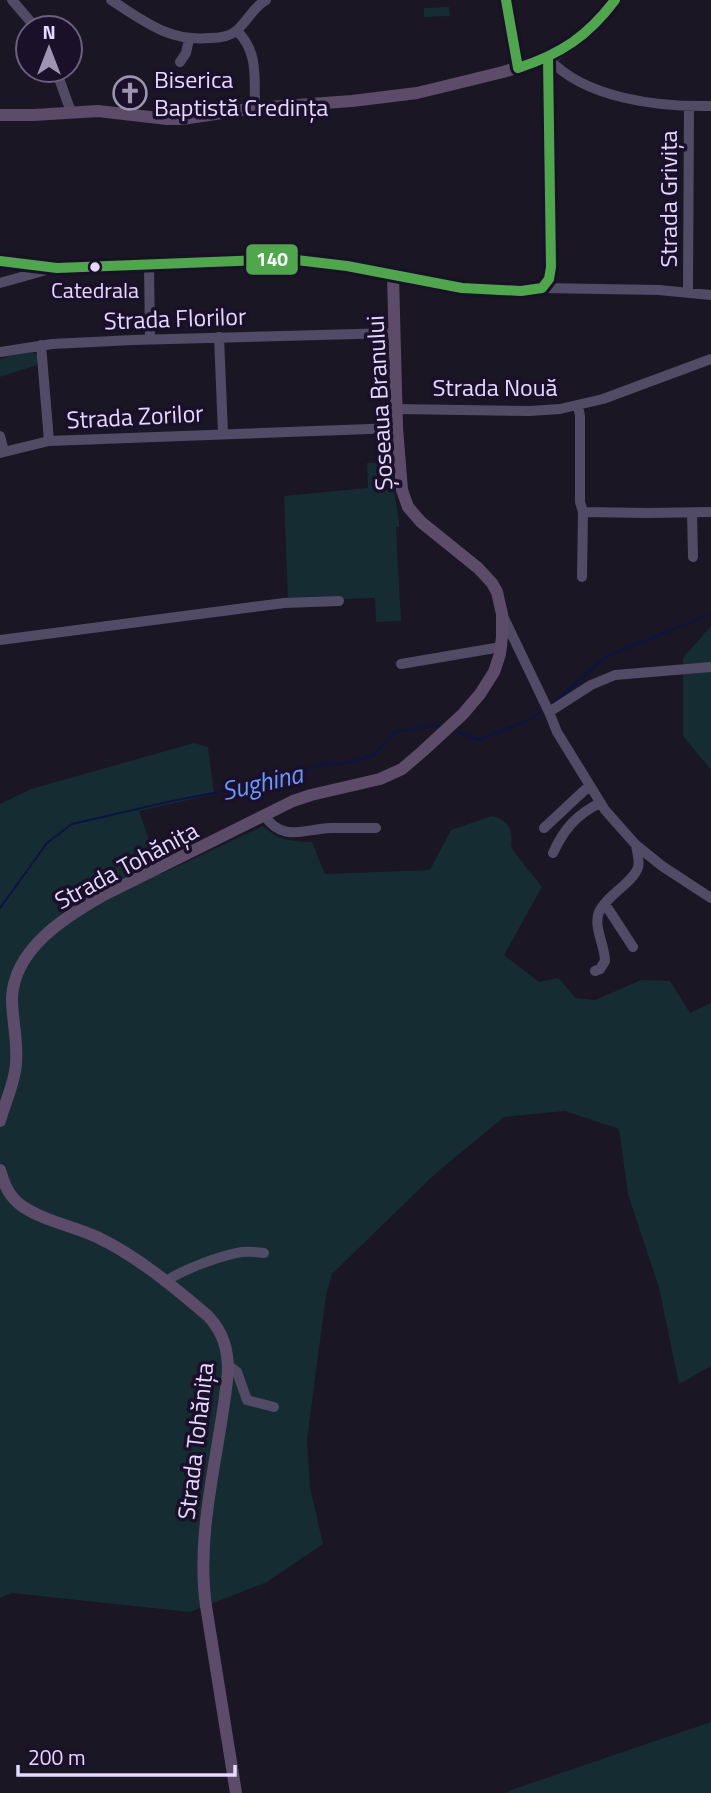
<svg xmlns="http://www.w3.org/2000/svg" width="711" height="1793" viewBox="0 0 711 1793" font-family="'Titillium Web',sans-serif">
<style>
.green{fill:#142c32}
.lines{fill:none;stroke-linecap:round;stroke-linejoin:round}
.stream{stroke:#0c1446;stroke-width:2}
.minor{stroke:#514b65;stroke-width:10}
.major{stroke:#5c4c69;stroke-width:12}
.bus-1-casing{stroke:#1a102a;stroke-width:16}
.bus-1{stroke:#4ea74b;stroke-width:10}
.bus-dot{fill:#e5d9ff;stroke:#1a102a;stroke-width:2.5}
.labels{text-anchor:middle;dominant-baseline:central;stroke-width:7;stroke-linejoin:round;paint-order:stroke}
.bus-label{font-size:22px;fill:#e5d9ff;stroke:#1a102a}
.poi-label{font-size:24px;fill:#e5d9ff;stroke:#1a102a;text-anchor:start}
.street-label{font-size:24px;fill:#e5d9ff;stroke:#1a102a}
.water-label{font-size:26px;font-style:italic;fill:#679aff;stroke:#1a102a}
.line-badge{stroke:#1a102a;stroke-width:2.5}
.badge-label{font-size:19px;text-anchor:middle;font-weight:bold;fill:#fff}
</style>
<rect width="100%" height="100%" fill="#1b1624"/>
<path class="green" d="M449,7l1,9 -26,1v-9z
M28,350c8,2 12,7 9,15l-37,12v-18z
M393,462l1,27 5,32v6h-3l5,94 -25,1 -1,-24 -87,3 -4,-105 84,-8 -1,-25z
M711,626v144l-28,-34v-78z
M194,743l14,4 6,47 -75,17 22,63 102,-48c17,15 27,15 49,16l13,32 105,-4 21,-40 41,-14c10,2 18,8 19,18 1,2 0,10 0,12 3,7 25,33 31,41l-38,68 35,27 19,-4 18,20 19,2 46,-20 29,1 20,32 21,-10v363l-32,18 -20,-96 -31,-94 -9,-65 -54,-18 -61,6 -68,56 -104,101 -6,21 -19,145 3,47 13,57 -56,38 -77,30 -178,-19 -12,5v-794l31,-15z
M711,1722v71h-205l8,-4z"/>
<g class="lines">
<path class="stream" d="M551,705l56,-49 104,-42
M453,730l26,10 49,-20 15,-9
M0,908l47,-65 25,-19 100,-23 83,-16 70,-21 22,-1 27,-8 20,-23 42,-7 4,1"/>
<path class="minor" d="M12,0l24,28
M111,0c33,21 58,42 99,38 8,0 19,-1 26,-7 11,-9 17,-24 30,-31
M506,0l4,17 8,51
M237,31c22,21 17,48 18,77
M548,58c37,41 111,49 163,48
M180,62l6,-9 3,-14
M56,70l15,42
M149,265l1,74
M0,283l50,-14
M542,288l117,2 52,5
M688,292l1,-185
M219,337l4,96
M41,345l8,96
M0,352l52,-8 81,-4 261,-7
M578,406l2,10v86l3,10 -1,65
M397,409l133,2 30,-2 43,-10 108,-40
M0,436l4,15
M0,453l49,-12 348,-13
M583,512l65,1 63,-1
M692,513l1,44
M502,614l47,98 8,20 48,78 31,35 26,21 49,32
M0,640l284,-37 55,-2
M401,664l100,-17
M549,712l42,-27 24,-10 96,-8
M264,815c19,28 39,14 67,13 15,0 30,0 45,0
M544,828l45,-42
M553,853c11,-24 23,-38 47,-50
M605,904l28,43
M595,971l5,-2 5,-8c0,-15 -12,-35 -6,-49 7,-16 36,-31 39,-45 2,-7 -1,-15 -2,-22
M165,1282c16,-12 57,-27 77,-30 8,-1 15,0 22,1
M228,1365l9,7 10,28 27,7"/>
<path class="major" d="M0,115h34l64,-4 69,8h15l73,-11 97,-7 65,-8 86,-21 51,-16 21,-13 18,-15 22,-28
M0,261l57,7 16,-1 215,-8 59,7 72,15 43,7 59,3 21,-3 7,-9 2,-12 -2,-190 -1,-19
M0,1121c5,-19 15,-38 16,-58 2,-22 -4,-43 -4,-65 2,-49 53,-81 90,-102l191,-95 18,-6 69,-16 22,-10 21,-18 40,-37 17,-20 14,-22 6,-18 2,-17v-23l-5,-22 -5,-9 -14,-15 -57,-46 -13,-15 -6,-17 -5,-62 -4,-152
M0,1170c4,14 9,27 22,36 22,15 51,20 75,31 40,19 77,50 111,79 15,16 20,33 20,55 -7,77 -33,158 -22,235l30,187"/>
<defs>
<path id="bus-1" d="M506,0l12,68
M518,68c43,-14 70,-32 97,-68
M0,261l57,7 231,-9 59,7 115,22 59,3 21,-3
M542,288l7,-9 2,-12 -3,-209"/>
</defs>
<use href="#bus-1" class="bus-1-casing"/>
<use href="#bus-1" class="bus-1"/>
</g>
<defs>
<symbol id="church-ring" viewBox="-11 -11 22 22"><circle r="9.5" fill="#1a102a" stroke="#9e95b2" stroke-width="1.5"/><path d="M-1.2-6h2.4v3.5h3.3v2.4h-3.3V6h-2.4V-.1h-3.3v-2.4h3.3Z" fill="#9e95b2"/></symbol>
</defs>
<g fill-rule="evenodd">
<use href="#church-ring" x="111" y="74" width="38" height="38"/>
</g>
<circle class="bus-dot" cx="95" cy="267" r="6"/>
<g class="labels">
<g class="bus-label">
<text x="95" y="290">Catedrala</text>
</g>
<g class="poi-label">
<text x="154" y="79">Biserica<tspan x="154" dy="28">Baptistă Credința</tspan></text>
</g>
<g class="street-label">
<text transform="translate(668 199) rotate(-90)">Strada Grivița</text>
<text transform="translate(175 318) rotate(-2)">Strada Florilor</text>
<text x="495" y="387">Strada Nouă</text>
<text transform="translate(379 403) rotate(-93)">Șoseaua Branului</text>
<text transform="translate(135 416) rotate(-3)">Strada Zorilor</text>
<text transform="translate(126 865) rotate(-28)">Strada Tohănița</text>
<text transform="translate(195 1441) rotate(-83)">Strada Tohănița</text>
</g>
<g class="water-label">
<text transform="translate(262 782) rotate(-13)">Sughina</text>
</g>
</g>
<rect class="line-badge" x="245" y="243" width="54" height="33" rx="7" fill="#4ea74b"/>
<g class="badge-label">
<text x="272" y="266">140</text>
</g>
<g transform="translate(49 49)"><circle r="33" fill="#1a102a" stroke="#6b607f" stroke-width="2"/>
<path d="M0-5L12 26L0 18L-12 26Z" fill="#9e95b2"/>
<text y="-10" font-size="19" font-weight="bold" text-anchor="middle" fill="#e5d9ff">N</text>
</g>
<path d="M18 1765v10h217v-10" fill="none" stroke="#e5d9ff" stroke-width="3.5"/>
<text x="28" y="1765" font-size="21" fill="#e5d9ff" stroke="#1a102a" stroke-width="5" paint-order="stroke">200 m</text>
</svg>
